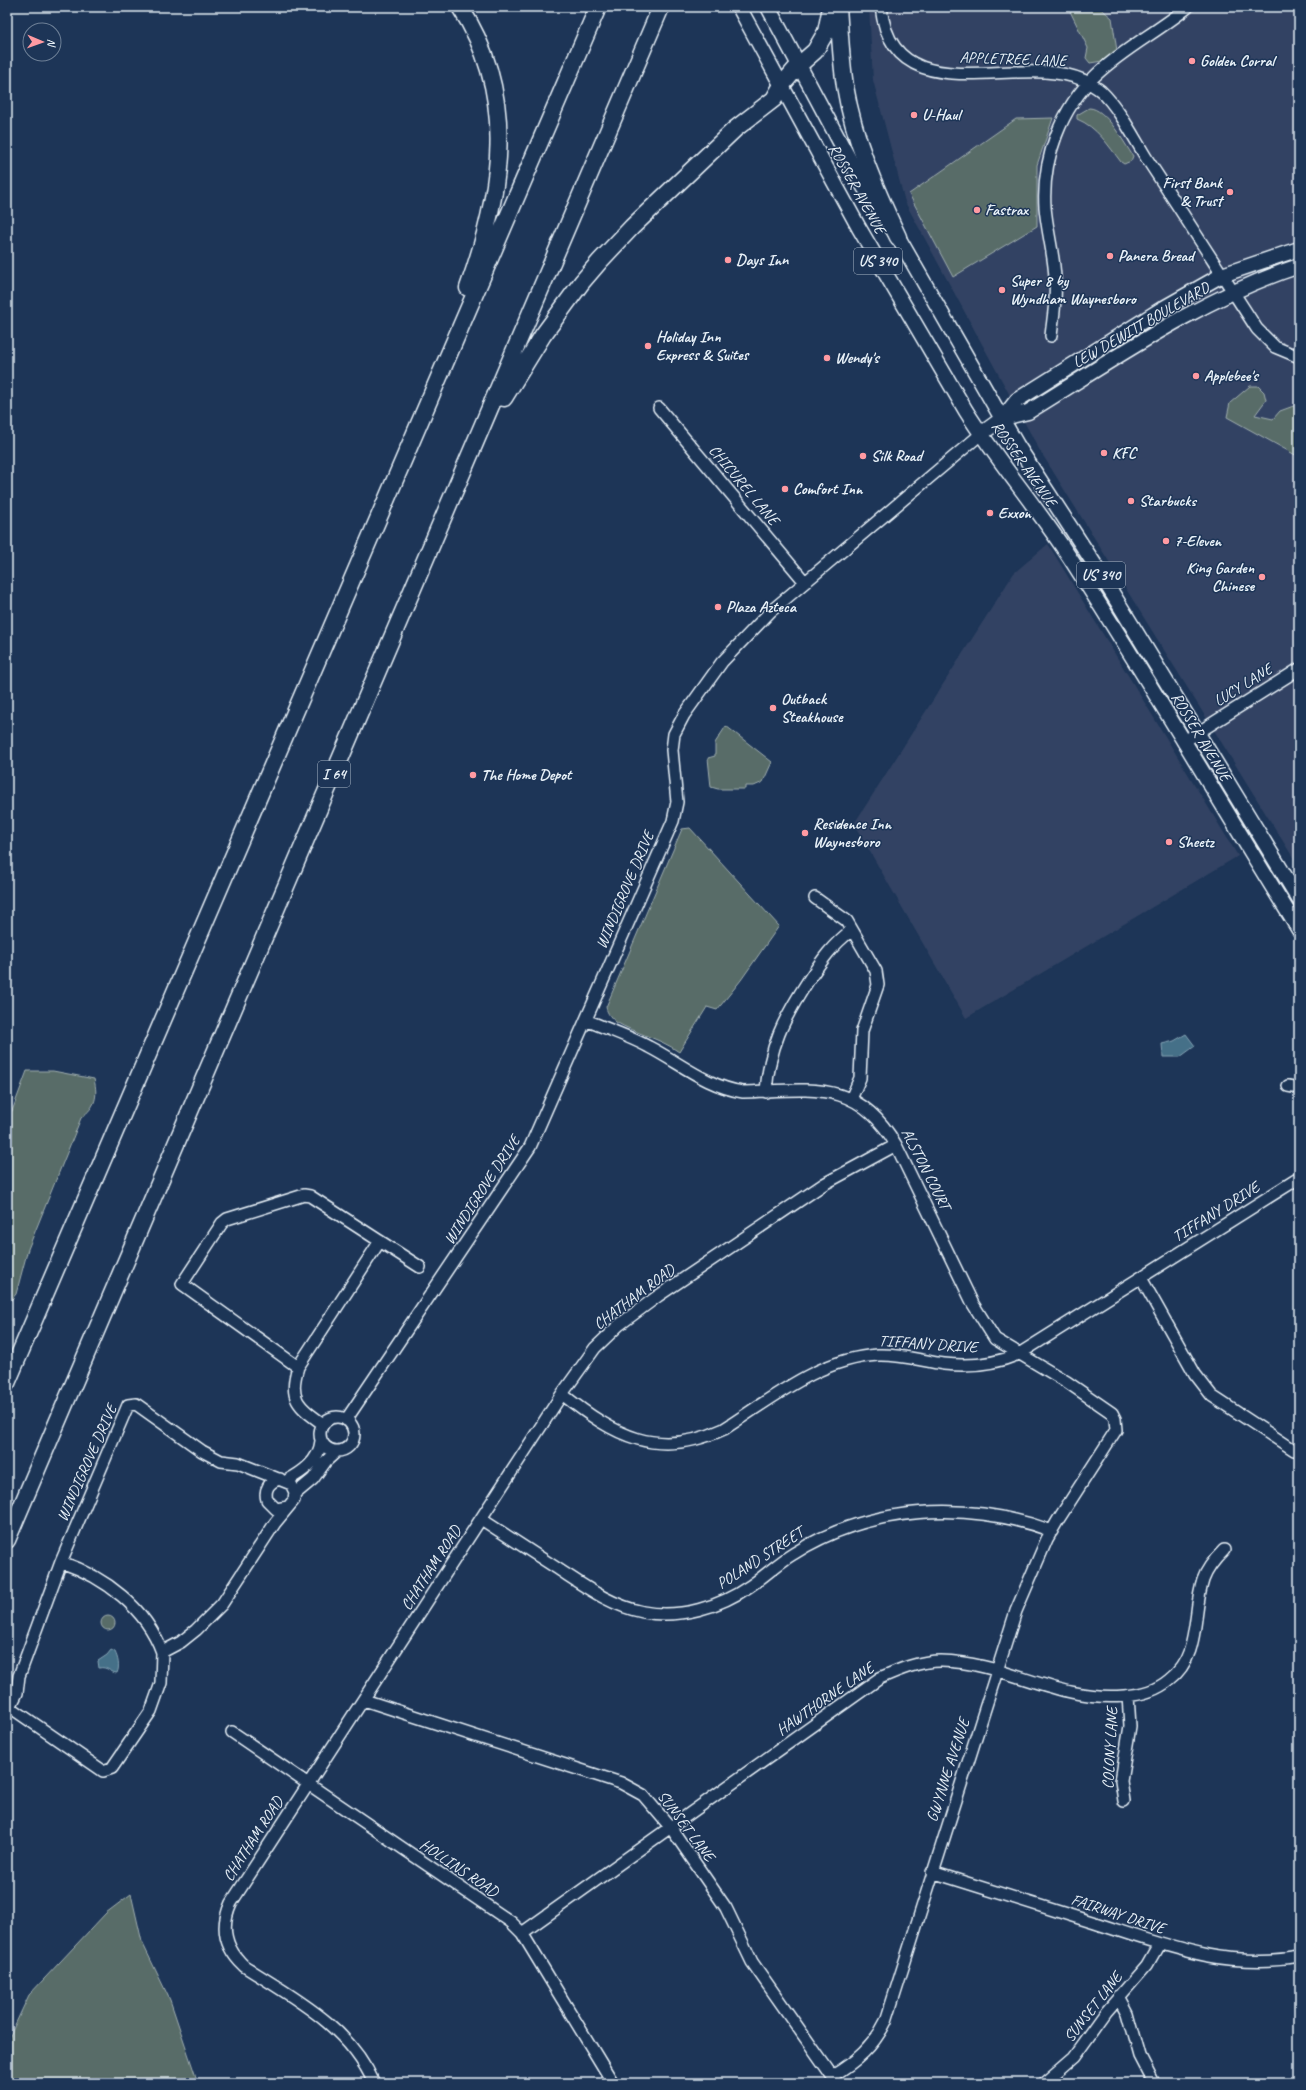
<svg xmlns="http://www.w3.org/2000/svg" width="1306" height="2090" viewBox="0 0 1306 2090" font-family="Caveat,sans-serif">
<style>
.built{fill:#334363}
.green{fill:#586c67;stroke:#a0aeb0}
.water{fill:#447088;stroke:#86a4b5}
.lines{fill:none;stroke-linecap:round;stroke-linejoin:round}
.minor-casing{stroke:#e8f1f8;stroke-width:14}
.major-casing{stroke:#e8f1f8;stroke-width:17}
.highway-casing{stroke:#e8f1f8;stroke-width:19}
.minor{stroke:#1d3557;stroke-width:11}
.major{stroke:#1d3557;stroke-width:14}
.highway{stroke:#1d3557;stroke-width:16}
.poi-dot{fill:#ff9aa2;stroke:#1d3557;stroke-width:1.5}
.labels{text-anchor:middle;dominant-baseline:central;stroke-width:3;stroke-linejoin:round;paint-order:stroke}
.shield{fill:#1d3557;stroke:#abb9c8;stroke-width:1}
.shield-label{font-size:15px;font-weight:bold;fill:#e8f1f8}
.street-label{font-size:16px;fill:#e8f1f8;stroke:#1d3557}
.poi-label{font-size:16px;font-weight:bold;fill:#e8f1f8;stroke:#1d3557;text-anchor:start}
</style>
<rect width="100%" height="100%" fill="#1d3557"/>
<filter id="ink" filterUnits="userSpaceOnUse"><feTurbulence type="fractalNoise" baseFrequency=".025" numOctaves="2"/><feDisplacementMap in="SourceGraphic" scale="8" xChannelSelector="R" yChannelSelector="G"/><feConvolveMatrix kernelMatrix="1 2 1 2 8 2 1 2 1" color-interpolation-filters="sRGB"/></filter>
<g filter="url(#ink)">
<path class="built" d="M869,7h430v860l-260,-418 -134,-247 -32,-122z
M1048,544l190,312 -272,162 -112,-194 160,-251z"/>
<path class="green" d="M1068,7h31l13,11 5,33 -15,10 -12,2 -4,-5 2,-10z
M1089,108c17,0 35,35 44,48l-2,5 -7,3 -3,-2c-13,-17 -24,-35 -44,-43v-4z
M1053,118l-16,47v61l-84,51 -44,-83 107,-75z
M1250,386h8l6,6 2,8 -11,15 18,4 7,-8 19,-7v53l-72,-40 3,-14z
M726,726l46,36 -9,20 -9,4h-9v3h-27l-7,-2 -3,-29 7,-2v-13z
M690,828l89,98 -38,54 -24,30 -10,-3 -28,45c-19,-14 -43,-18 -63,-30 -5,-4 -9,-9 -10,-15l76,-178z
M27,1071h26l41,8c4,18 2,27 -13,39l-53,131 -12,45 -9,11v-189l5,-5z
M101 1623a7 7 0 1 1 14 0a7 7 0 1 1-14 0Z
M131,1894l11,48 28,58 28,83h-191v-41l22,-47 77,-82z"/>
<path class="water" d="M1186,1034l9,12 -15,11h-17l-1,-13 12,-3z
M111,1650l4,2c3,6 5,15 2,21 -6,0 -10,-7 -18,-5l-1,-7 9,-6z"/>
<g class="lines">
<defs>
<path id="minor" d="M881,7c12,109 138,44 202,73 6,3 13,7 18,11 18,17 33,47 46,68 37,56 73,113 110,170l18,18 24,10
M1051,336c2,-19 6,-38 4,-58 -1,-24 -8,-47 -10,-71 -3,-48 16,-99 51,-132 27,-26 63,-44 92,-68
M659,408l146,174
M1183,742l116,-73
M815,898l32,23 29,50 2,14 -16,46 -2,47 -9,21
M586,1020c21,9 43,16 63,27 31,16 59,40 94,45 67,-2 115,-14 153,53l77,159 22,35 72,43 45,31 3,6 1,11 -58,90 -11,19 -31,72 -130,410c-12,25 -30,41 -54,55
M1288,1086l11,2
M766,1092c3,-45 18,-74 42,-111 14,-21 24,-36 44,-51
M1141,1278l54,96 17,22 82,54
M298,1367l-116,-83 40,-61 5,-4 77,-24 6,1 110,71
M562,1394c53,42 95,66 162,35 47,-30 96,-71 154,-74 23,-1 44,6 66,9 26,3 51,0 75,-10l280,-176
M320 1434a17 17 0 1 1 34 0a17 17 0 1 1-34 0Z
M346,1420l184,-273 143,-326 4,-19 -5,-52 2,-16 10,-19 38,-53 49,-51 210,-177
M323,1424c-25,-18 -35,-25 -25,-57l82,-126
M280,1479c-11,2 -16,11 -13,21l9,9 12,-2
M286,1481c17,-9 33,-20 35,-40
M295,1494l18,-15 13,-18 10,-9
M481,1519c25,16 49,32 74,48 28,18 54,38 88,45 37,7 77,-5 107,-26 15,-10 28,-23 43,-32 77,-49 174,-54 259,-23
M61,1562l67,-157 8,-1 66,47 19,10 17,2 53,21 4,8 -1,8 -19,23 -53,81 -26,26 -15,12 -19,10 -1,31 -10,28 -39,57 -9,3 -93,-64 7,-14 2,-17 42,-114c44,15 85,46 101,90
M364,1700l257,83 22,12 28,33 55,80 26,54 85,121
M232,1732l279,190 11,11 91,150
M1124,1801l-3,-20 9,-55 -2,-30
M932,1872c54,17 108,34 163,51 69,22 130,47 204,34
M522,1933l358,-255c18,-8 39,-17 61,-17 65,1 116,41 183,35 16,-1 32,-5 45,-16 32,-24 23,-66 34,-100 4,-12 13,-22 21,-30
M1119,1996l9,17 12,43 14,27
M374,2083c-25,-57 -80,-85 -130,-117 -19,-18 -24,-39 -13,-63l331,-509 33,-46 24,-23 39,-29 166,-112 72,-39
M1044,2083l30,-26 33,-46 40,-46 12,-21"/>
<path id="major" d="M739,7l120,221 107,183c32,51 71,96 104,147 79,122 152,248 229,372
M768,7l96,180 34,50 119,208 78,120 204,334
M1003,418l25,-6c88,-54 173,-114 271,-146
M981,434l22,-16 14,-18 145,-91 60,-34 77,-26"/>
<path id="highway" d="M460,7c58,89 42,186 8,281
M838,7c2,27 3,53 7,79 9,54 30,102 53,151
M504,398l39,-63 39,-53 18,-21 32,-34 103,-98 39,-30 8,-14 17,-20 16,-14 11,-19 5,-25
M7,1383l591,-1376
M7,1540l654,-1533"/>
</defs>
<use href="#minor" class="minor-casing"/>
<use href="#major" class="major-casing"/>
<use href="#highway" class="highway-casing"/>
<use href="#minor" class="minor"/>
<use href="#major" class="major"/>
<use href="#highway" class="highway"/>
</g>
</g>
<g class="poi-dot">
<circle cx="1192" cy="61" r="4"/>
<circle cx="914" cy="115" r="4"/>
<circle cx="1230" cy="192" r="4"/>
<circle cx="977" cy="210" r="4"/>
<circle cx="1110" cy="256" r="4"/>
<circle cx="728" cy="260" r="4"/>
<circle cx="1002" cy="290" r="4"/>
<circle cx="648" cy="346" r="4"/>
<circle cx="827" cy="358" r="4"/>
<circle cx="1196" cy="376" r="4"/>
<circle cx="1104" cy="453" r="4"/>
<circle cx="863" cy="456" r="4"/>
<circle cx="785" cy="489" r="4"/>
<circle cx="1131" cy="501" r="4"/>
<circle cx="990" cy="513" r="4"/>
<circle cx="1166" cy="541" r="4"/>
<circle cx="1262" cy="577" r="4"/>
<circle cx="718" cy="607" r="4"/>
<circle cx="773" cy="708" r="4"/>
<circle cx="473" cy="775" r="4"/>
<circle cx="805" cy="833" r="4"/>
<circle cx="1169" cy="842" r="4"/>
</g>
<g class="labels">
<g class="shield">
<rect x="854" y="248" width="48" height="26" rx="3"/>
<rect x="1077" y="562" width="48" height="26" rx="3"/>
<rect x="318" y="761" width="32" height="26" rx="3"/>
</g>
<g class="shield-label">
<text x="878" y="261">US 340</text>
<text x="1101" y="575">US 340</text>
<text x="334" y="774">I 64</text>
</g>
<g class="street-label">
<text transform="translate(1013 59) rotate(2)">APPLETREE LANE</text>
<text transform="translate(857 189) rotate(61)">ROSSER AVENUE</text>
<text transform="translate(1141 325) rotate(-30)">LEW DEWITT BOULEVARD</text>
<text transform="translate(1024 464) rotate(55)">ROSSER AVENUE</text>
<text transform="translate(744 485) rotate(50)">CHICUREL LANE</text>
<text transform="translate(1243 685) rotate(-32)">LUCY LANE</text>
<text transform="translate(1201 737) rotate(59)">ROSSER AVENUE</text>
<text transform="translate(625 890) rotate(-67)">WINDIGROVE DRIVE</text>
<text transform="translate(926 1169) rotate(63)">ALSTON COURT</text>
<text transform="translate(482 1190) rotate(-57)">WINDIGROVE DRIVE</text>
<text transform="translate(1216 1212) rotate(-32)">TIFFANY DRIVE</text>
<text transform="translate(634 1297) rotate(-37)">CHATHAM ROAD</text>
<text transform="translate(928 1344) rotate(4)">TIFFANY DRIVE</text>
<text transform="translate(87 1463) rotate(-66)">WINDIGROVE DRIVE</text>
<text transform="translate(760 1558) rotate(-33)">POLAND STREET</text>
<text transform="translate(431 1568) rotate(-57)">CHATHAM ROAD</text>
<text transform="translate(825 1699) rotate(-35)">HAWTHORNE LANE</text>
<text transform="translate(1110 1748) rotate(-87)">COLONY LANE</text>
<text transform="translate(948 1770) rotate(-72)">GWYNNE AVENUE</text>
<text transform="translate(686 1826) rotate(53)">SUNSET LANE</text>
<text transform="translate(253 1839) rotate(-57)">CHATHAM ROAD</text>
<text transform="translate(459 1868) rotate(34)">HOLLINS ROAD</text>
<text transform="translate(1118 1914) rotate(18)">FAIRWAY DRIVE</text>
<text transform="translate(1093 2007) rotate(-52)">SUNSET LANE</text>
</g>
<g class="poi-label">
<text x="1200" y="61">Golden Corral</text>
<text x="922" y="115">U-Haul</text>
<text x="1222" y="183" text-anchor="end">First Bank<tspan x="1222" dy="18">&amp; Trust</tspan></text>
<text x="985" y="210">Fastrax</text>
<text x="1118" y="256">Panera Bread</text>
<text x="736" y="260">Days Inn</text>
<text x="1010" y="281">Super 8 by<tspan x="1010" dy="18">Wyndham Waynesboro</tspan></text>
<text x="656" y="337">Holiday Inn<tspan x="656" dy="18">Express &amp; Suites</tspan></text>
<text x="835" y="358">Wendy's</text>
<text x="1204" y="376">Applebee's</text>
<text x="1112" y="453">KFC</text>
<text x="871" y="456">Silk Road</text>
<text x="793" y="489">Comfort Inn</text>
<text x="1139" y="501">Starbucks</text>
<text x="998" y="513">Exxon</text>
<text x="1174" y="541">7-Eleven</text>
<text x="1254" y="568" text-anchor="end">King Garden<tspan x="1254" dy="18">Chinese</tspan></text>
<text x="726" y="607">Plaza Azteca</text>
<text x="781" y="699">Outback<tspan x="781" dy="18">Steakhouse</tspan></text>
<text x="481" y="775">The Home Depot</text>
<text x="813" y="824">Residence Inn<tspan x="813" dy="18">Waynesboro</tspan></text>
<text x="1177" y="842">Sheetz</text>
</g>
</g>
<rect width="1306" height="2090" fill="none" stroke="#1d3557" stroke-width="24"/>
<rect x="12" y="12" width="1282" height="2066" fill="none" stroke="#e8f1f8" stroke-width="1.5" filter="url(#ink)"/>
<g transform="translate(42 42) rotate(92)"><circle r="19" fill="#1d3557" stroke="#6e8097"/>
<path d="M0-3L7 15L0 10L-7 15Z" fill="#ff9aa2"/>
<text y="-6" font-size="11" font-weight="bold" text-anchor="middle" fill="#e8f1f8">N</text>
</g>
</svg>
